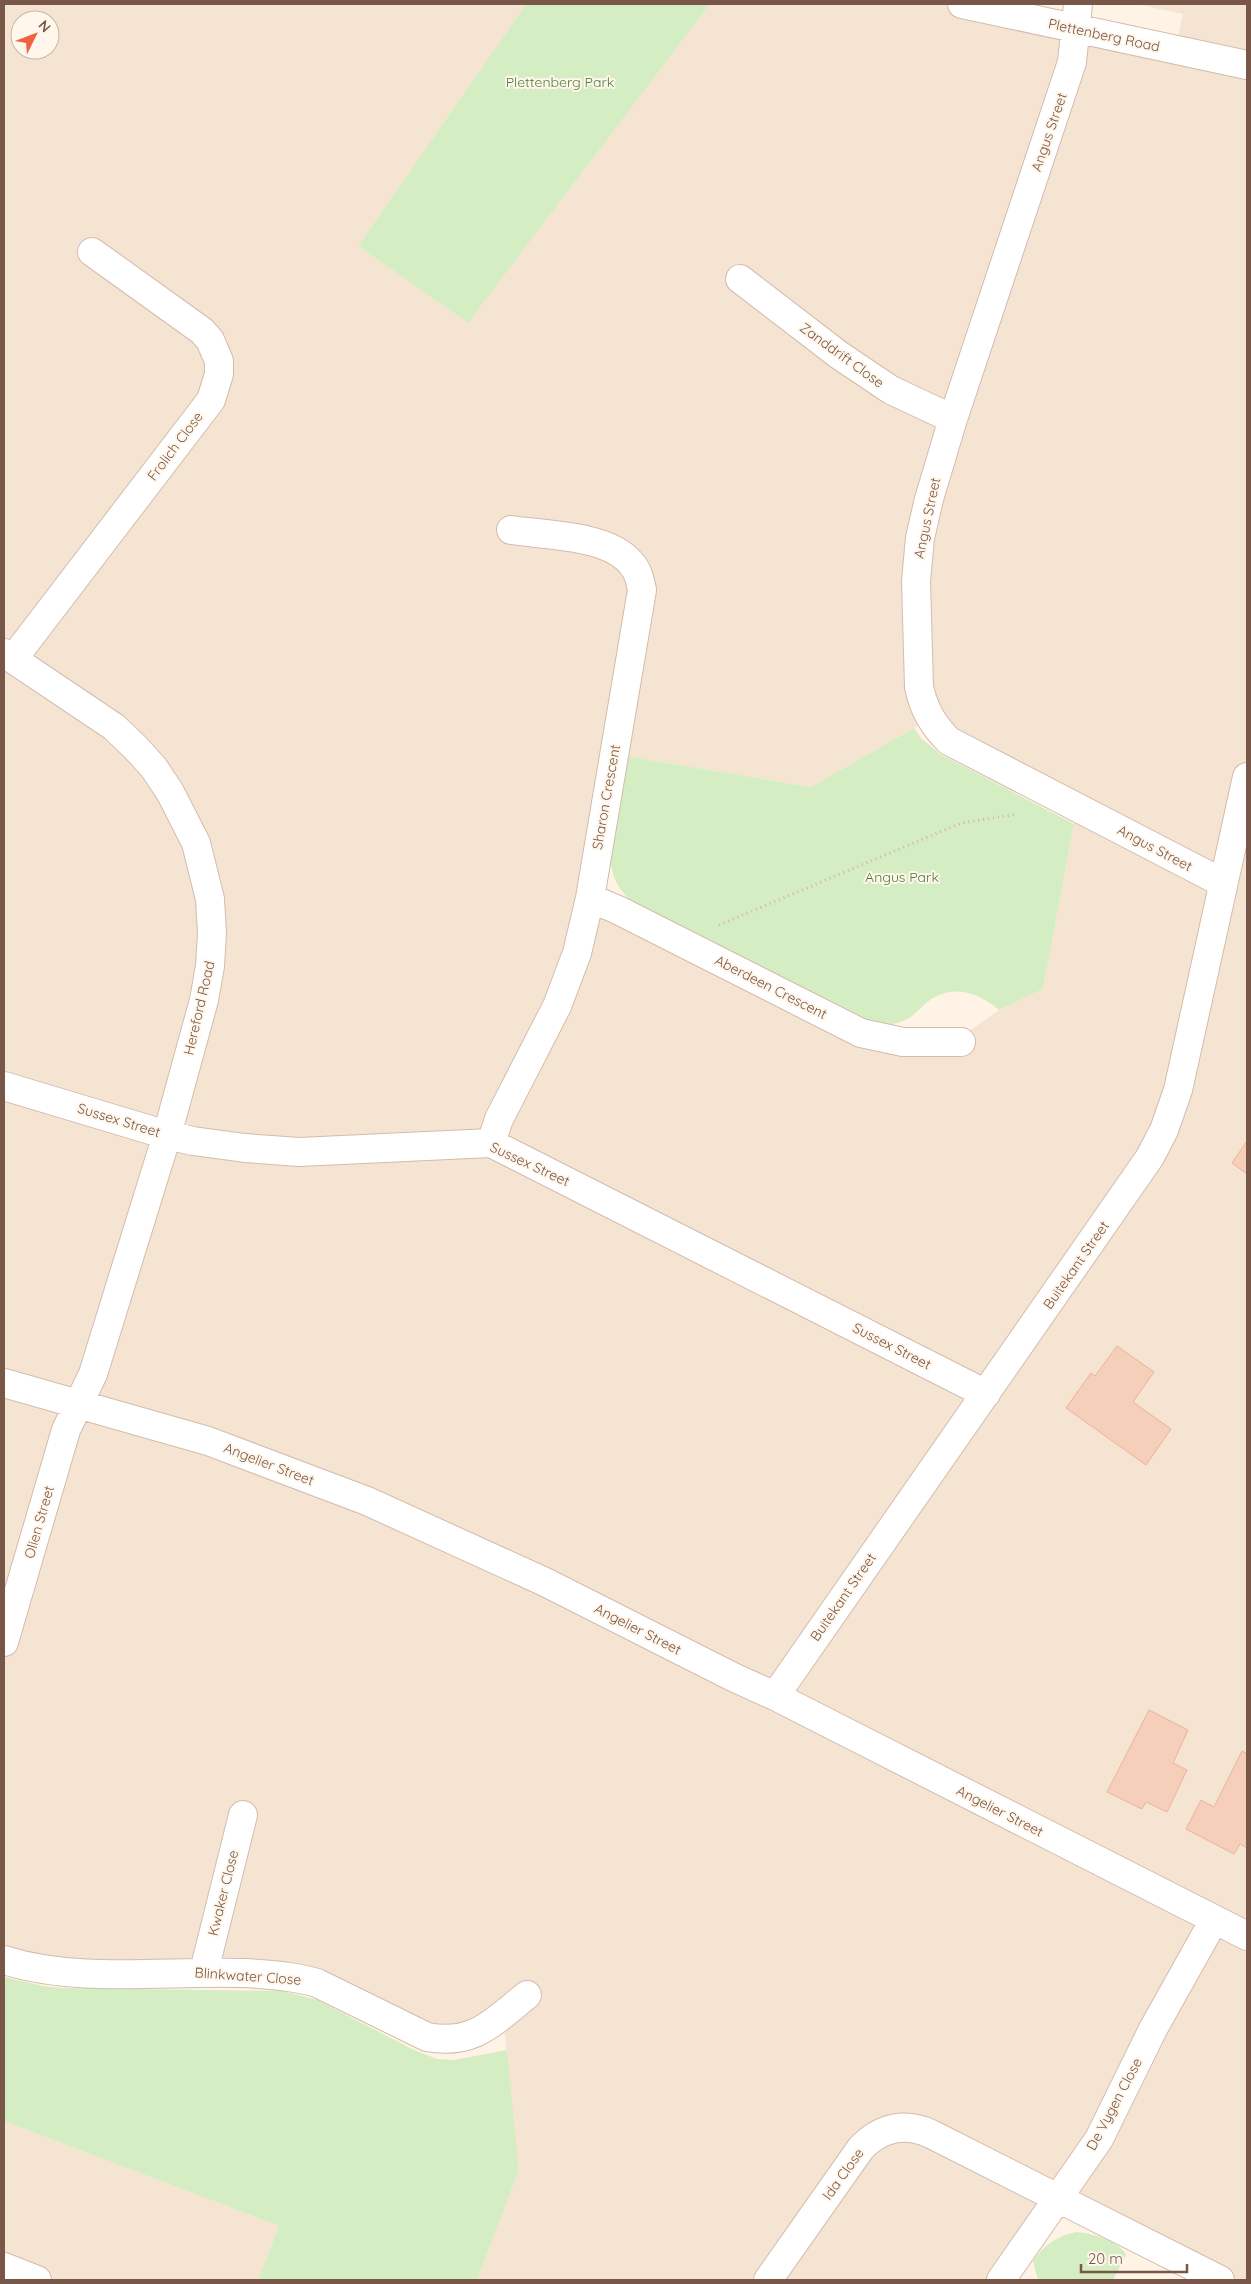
<svg xmlns="http://www.w3.org/2000/svg" width="1251" height="2284" viewBox="0 0 1251 2284" font-family="Quicksand,sans-serif">
<style>
.residential{fill:#f6e4d2;fill-rule:evenodd}
.green{fill:#d5edc2}
.building{fill:#f5cfba;stroke:#e9b499}
.lines{fill:none;stroke-linecap:round;stroke-linejoin:round}
.minor-casing{stroke:#d3bcac;stroke-width:30}
.path{stroke:#dab29d;stroke-width:3;stroke-dasharray:1 4;stroke-linecap:butt}
.minor{stroke:#fff;stroke-width:28}
.labels{text-anchor:middle;dominant-baseline:central;stroke-width:4;stroke-linejoin:round;paint-order:stroke}
.street-label{font-size:14px;fill:#795748;stroke:#fff7ec}
.park-label{font-size:14px;fill:#517a3c;stroke:#fff7ec}
</style>
<rect width="100%" height="100%" fill="#fef3e5"/>
<path class="residential" d="M4,4h522l-168,242 110,77 242,-319h243l222,47 8,-37 -47,-10h111v2276h-30l-161,-82 -58,82h-521l42,-110 -16,-154 -42,25 -146,-57 -311,-21zM20,20h30v30h-30zM928,720l151,90 -5,14 -31,165 -44,21 -41,29 -96,-9 -274,-134 38,-140 185,31z
M4,2121l275,105 -21,54h-254z"/>
<path class="green" d="M526,4h184l-242,319 -110,-77z
M914,728l7,10 19,16 134,70 -31,165 -44,21c-22,-19 -50,-27 -74,-6 -8,7 -14,15 -25,18 -11,4 -21,1 -31,-1l-235,-118c-16,-13 -22,-26 -24,-46l16,-101 185,31z
M4,1977l39,9 19,2 221,3 34,9 99,51 21,8 17,1 53,-10 12,120 -42,110h-219l21,-54 -275,-105z
M1076,2232c15,1 44,9 50,23l-13,25h-75l-5,-19c11,-16 24,-25 43,-29z"/>
<path class="building" d="M1247,1141v33l-15,-11z
M1117,1346l37,26 -21,30 38,27 -25,36 -80,-57 25,-35 4,3z
M1149,1710l39,20 -15,33 14,7 -20,42 -21,-10 -4,7 -35,-17z
M1242,1751l5,3v94l-7,-4 -6,10 -48,-25 15,-29 13,7z"/>
<g class="lines">
<defs>
<path id="minor" d="M962,4l285,61
M1078,4l-6,58 -119,357 -24,80 -9,39 -4,43 3,106c5,23 14,38 30,54l274,142
M740,279l99,76 52,35 62,29
M4,653l110,74 21,20 19,21 16,24 26,51 14,56 2,34 -2,33 -6,34 -37,135 -74,239 -27,56 -62,212
M13,659l198,-259 8,-26v-13l-9,-21 -8,-9 -110,-79
M590,898l28,12 243,123 42,9h58
M4,1086l163,49 26,6 52,7 54,4 192,-9 495,251
M491,1143l8,-24 58,-113 20,-53 13,-55 52,-308c-2,-10 -4,-20 -12,-28 -23,-27 -86,-27 -119,-32
M4,1383l204,58 159,60 178,81 188,95 42,19 472,240
M775,1696l375,-539 14,-27 14,-40 69,-313
M4,1960c77,24 162,10 242,13 24,2 48,3 71,10l110,54c47,9 66,-15 100,-42
M204,1971l39,-156
M4,2267l33,13
M768,2280l93,-132c20,-21 44,-26 70,-14l289,146
M1001,2280l98,-141 54,-110 61,-109"/>
</defs>
<use href="#minor" class="minor-casing"/>
<path class="path" d="M719,925l242,-102 56,-9"/>
<use href="#minor" class="minor"/>
</g>
<g class="labels">
<g class="street-label">
<text transform="translate(1104 35) rotate(12)">Plettenberg Road</text>
<text transform="translate(1049 132) rotate(-71)">Angus Street</text>
<text transform="translate(842 355) rotate(36)">Zanddrift Close</text>
<text transform="translate(175 446) rotate(-53)">Frolich Close</text>
<text transform="translate(927 518) rotate(-78)">Angus Street</text>
<text transform="translate(606 797) rotate(-80)">Sharon Crescent</text>
<text transform="translate(1155 848) rotate(28)">Angus Street</text>
<text transform="translate(771 987) rotate(27)">Aberdeen Crescent</text>
<text transform="translate(199 1008) rotate(-77)">Hereford Road</text>
<text transform="translate(119 1120) rotate(17)">Sussex Street</text>
<text transform="translate(530 1164) rotate(25)">Sussex Street</text>
<text transform="translate(1076 1265) rotate(-55)">Buitekant Street</text>
<text transform="translate(892 1346) rotate(27)">Sussex Street</text>
<text transform="translate(269 1464) rotate(21)">Angelier Street</text>
<text transform="translate(39 1522) rotate(-74)">Olien Street</text>
<text transform="translate(843 1597) rotate(-55)">Buitekant Street</text>
<text transform="translate(638 1629) rotate(27)">Angelier Street</text>
<text transform="translate(1000 1811) rotate(27)">Angelier Street</text>
<text transform="translate(223 1893) rotate(-76)">Kwaker Close</text>
<text transform="translate(248 1976) rotate(4)">Blinkwater Close</text>
<text transform="translate(1114 2104) rotate(-62)">De Vygen Close</text>
<text transform="translate(843 2174) rotate(-54)">Ida Close</text>
</g>
<g class="park-label">
<text x="560" y="82">Plettenberg Park</text>
<text x="902" y="877">Angus Park</text>
</g>
</g>
<rect width="1251" height="2284" fill="none" stroke="#795748" stroke-width="10"/>
<g transform="translate(35 35) rotate(48)"><circle r="24" fill="#fff7ec" stroke="#c9b7aa"/>
<path d="M0-4L9 19L0 12L-9 19Z" fill="#f06142"/>
<text y="-8" font-size="14" font-weight="bold" text-anchor="middle" fill="#795748">N</text>
</g>
<path d="M1081 2264v8h106v-8" fill="none" stroke="#795748" stroke-width="2.5"/>
<text x="1088" y="2264" font-size="15" fill="#795748" stroke="#fff7ec" stroke-width="4" paint-order="stroke">20 m</text>
</svg>
